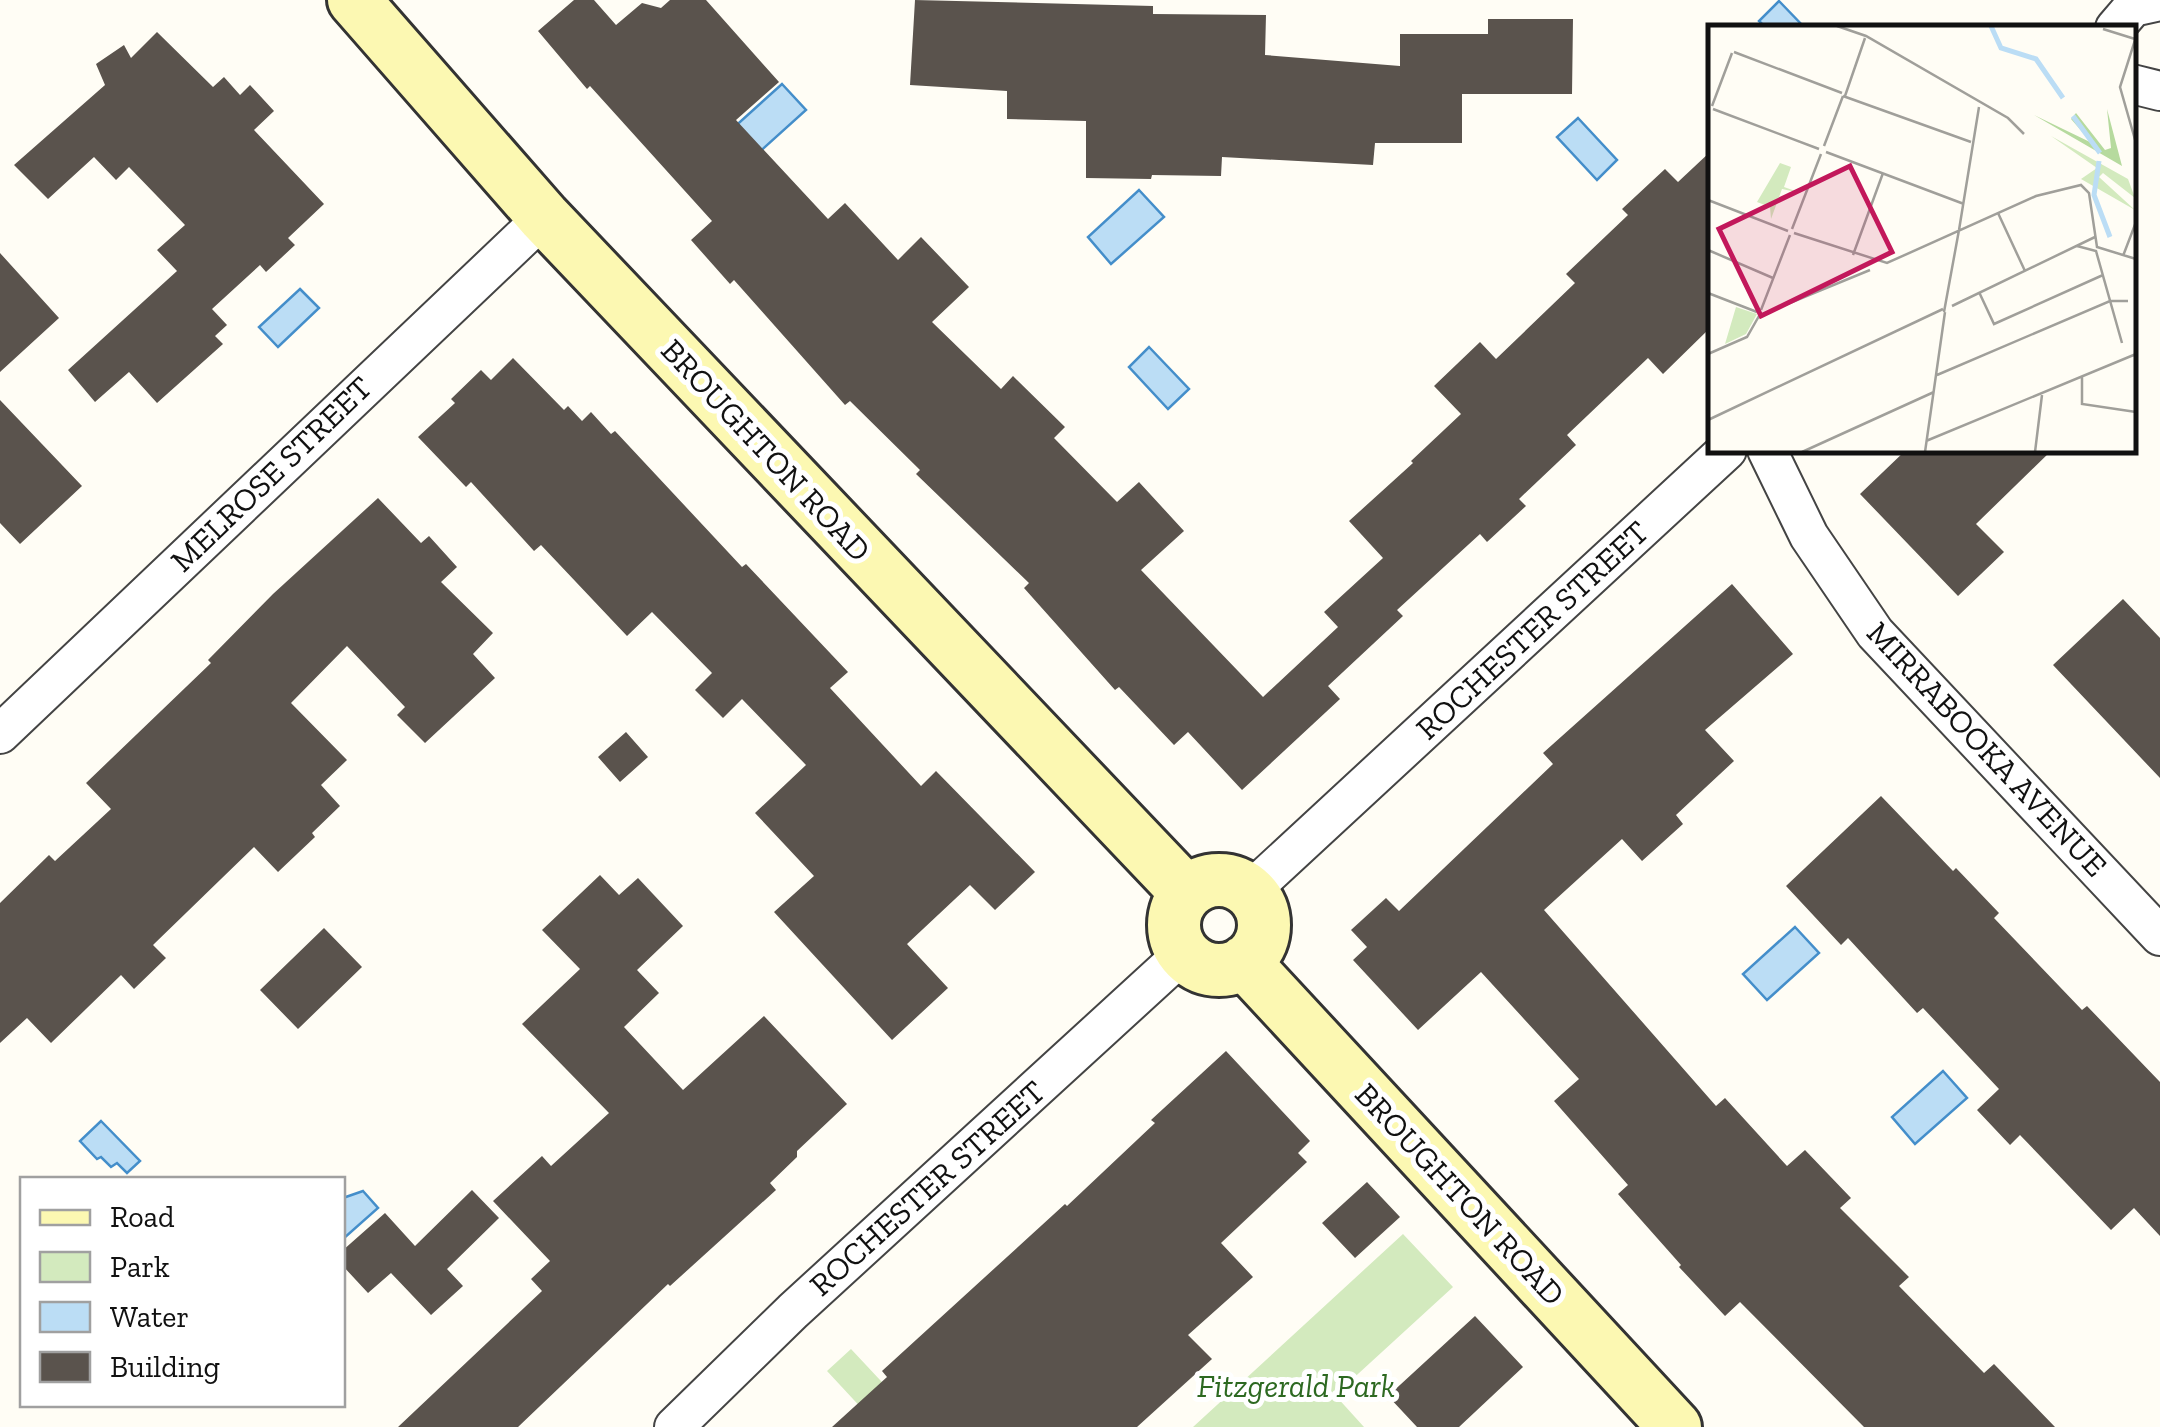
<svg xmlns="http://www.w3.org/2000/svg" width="2160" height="1427" viewBox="0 0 2160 1427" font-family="'Zilla Slab',serif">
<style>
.green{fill:#d3eabe}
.water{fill:#bbddf5;stroke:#448eca;stroke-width:2.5}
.building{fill:#5a534d}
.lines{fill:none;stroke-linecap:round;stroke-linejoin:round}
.street-casing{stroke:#444;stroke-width:42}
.secondary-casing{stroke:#333;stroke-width:58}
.street{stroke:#fff;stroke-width:38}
.secondary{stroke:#fcf8b2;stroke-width:52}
.labels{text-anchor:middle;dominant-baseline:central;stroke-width:10;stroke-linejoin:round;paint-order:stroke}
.street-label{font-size:32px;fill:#111;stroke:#fff}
.park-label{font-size:32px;font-style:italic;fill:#2d6921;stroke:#fff}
.inset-river{fill:none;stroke:#bbddf5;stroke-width:5}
.inset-road{fill:none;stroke:#a09f9a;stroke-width:2.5}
.view{fill:#c2185b;fill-opacity:0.15;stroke:#c2185b;stroke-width:5}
.inset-edge{fill:none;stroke:#111;stroke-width:5}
</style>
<rect width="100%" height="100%" fill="#fffdf5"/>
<path class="green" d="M1403,1234l50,53 -118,108 29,32h-171z
M851,1349l73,78h-45l-52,-56z"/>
<path class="water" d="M1779,1l25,26h-39l-6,-6z
M782,84l24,26 -51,46 -24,-26z
M1578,118l39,42 -20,20 -40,-43z
M1139,190l25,27 -53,47 -23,-27z
M300,289l19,19 -41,39 -19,-20z
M1149,347l40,42 -21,20 -39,-42z
M1795,927l24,26 -52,47 -24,-26z
M1943,1071l24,27 -52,46 -23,-27z
M101,1121l39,40 -13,12 -10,-10 -6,4 -10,-10 -4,2 -17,-18z
M363,1191l15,17 -35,31v-41z"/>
<path class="building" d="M574,0h20l22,25 26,-22 19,5 9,-8h36l73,82 -43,38 92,99 17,-16 53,57 23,-23 48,50 -37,35 69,67 12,-13 52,51 -11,11 63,64 22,-20 45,49 -43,39 122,127 75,-70 -14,-15 59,-54 -34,-37 64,-58 -2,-2 50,-47 -27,-28 46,-44 16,17 79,-76 -9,-9 62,-59 -6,-6 43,-40 13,13 32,-30v176l-47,46 -15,-16 -81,77 9,10 -57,54 7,7 -39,36 -7,-8 -83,76 6,6 -75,70 12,13 -98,91 -54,-58 -14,13 -55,-58 -4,3 -91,-102 5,-5 -113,-109 4,-4 -70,-69 -5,4 -111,-125 -4,4 -39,-44 21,-19 -122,-135 -3,3 -49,-58z
M915,0l238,6v8l113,1 -1,40 135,11v-32h88v-15h85l-1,75h-110v49h-87l-2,22 -151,-8 -1,19 -69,-1 -1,4 -65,-1v-57l-79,-2v-28l-97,-6z
M157,32l56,55 11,-10 16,18 10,-10 24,26 -20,19 70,74 -36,34 7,7 -29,27 -6,-7 -48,44 15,16 -12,11 8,8 -66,59 -28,-31 -34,30 -27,-32 109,-99 -20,-21 28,-25 -56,-58 -13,13 -22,-23 -46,42 -34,-34 91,-80 -9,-21 28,-19 7,13z
M0,253l59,65 -59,54z
M513,358l51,52 4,-4 14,15 9,-9 20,22 4,-3 127,136 4,-3 102,108 -18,16 91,98 15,-15 99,101 -40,38 -25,-25 -63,59 41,44 -56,52 -118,-128 40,-36 -59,-63 51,-48 -64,-66 -19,19 -28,-28 17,-17 -60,-61 -25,24 -86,-91 -7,6 -63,-69 -5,5 -48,-50 37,-34 -4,-4 30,-29 10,10z
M0,400l82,86 -62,58 -20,-21z
M1906,450h146l-76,74 28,28 -46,44 -98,-102z
M378,498l43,45 8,-7 28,31 -16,15 52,51 -20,21 22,24 -70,65 -28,-28 8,-8 -58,-61 -56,57 56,57 -26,25 19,21 -28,27 3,4 -37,35 -24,-25 -101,98 13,13 -32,31 -13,-14 -70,68 -24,-25 -27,25v-140l49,-48 6,6 56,-52 -25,-26 125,-120 -3,-3 65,-66z
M1732,584l61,70 -88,76 29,31 -58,54 7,9 -41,37 -20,-22 -78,71 172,196 9,-8 62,68 18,-16 46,48 -11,10 69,69 -10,9 85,87 10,-9 61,63h-191l-124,-125 -15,14 -46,-49 2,-2 -63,-71 10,-9 -74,-84 25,-22 -98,-107 -63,58 -65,-70 14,-13 -16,-17 35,-32 13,13 154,-147 -10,-11z
M2123,599l37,39v140l-107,-113z
M626,732l22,25 -28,25 -22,-25z
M1881,796l72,75 3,-3 43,45 -5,5 88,92 5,-4 73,76v154l-26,-28 -23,22 -91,-95 -10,10 -33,-35 22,-21 -76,-81 -6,5 -69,-75 -7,7 -55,-59z
M600,875l19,20 19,-17 45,48 -46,44 22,23 -35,34 59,63 81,-74 83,88 -50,47v6l-27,26 6,7 -106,96 -2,-2 -150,143h-120l144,-136 -11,-12 19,-18 -57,-60 49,-45 9,10 58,-53 -87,-89 58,-55 -38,-39z
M324,928l38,39 -64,62 -38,-39z
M1226,1051l84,90 -12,12 9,9 -86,81 32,34 -65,58 24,24 -75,68h-305l55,-50 -5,-6 183,-167 2,2 88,-83 -4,-3z
M1367,1182l33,35 -45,41 -33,-35z
M472,1190l27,28 -52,51 16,17 -32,29 -40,-42 -23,20 -26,-28v-14l43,-38 30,33z
M1475,1316l48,51 -64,60h-42l-29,-31z"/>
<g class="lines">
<defs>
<path id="street" d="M2115,28l18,-21 27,-6
M2132,84l28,7
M1767,450l42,86 66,97 285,303
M0,734l544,-517
M1249,892l478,-442
M674,1427l119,-116 391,-358"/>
<path id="secondary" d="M354,0l190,217 643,676
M1174 925a45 45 0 1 1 90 0a45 45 0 1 1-90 0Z
M1244,962l431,465"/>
</defs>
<use href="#street" class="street-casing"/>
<use href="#secondary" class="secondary-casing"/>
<use href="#street" class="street"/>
<use href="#secondary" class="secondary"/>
</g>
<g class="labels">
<g class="street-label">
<text transform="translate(766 450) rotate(47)">BROUGHTON ROAD</text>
<text transform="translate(271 474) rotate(-44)">MELROSE STREET</text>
<text transform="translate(1532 630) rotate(-43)">ROCHESTER STREET</text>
<text transform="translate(1987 749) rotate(47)">MIRRABOOKA AVENUE</text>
<text transform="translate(927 1188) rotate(-42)">ROCHESTER STREET</text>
<text transform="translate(1460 1194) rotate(47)">BROUGHTON ROAD</text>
</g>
<g class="park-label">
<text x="1296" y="1386">Fitzgerald Park</text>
</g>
</g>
<g transform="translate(1708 25)">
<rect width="428" height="428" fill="#fffdf5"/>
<path d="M343,111l77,43 7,19 -32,-25 -4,4 36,33 -54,-31 16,-11zM72,138l11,4 -7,20 17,6 -19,-4 -11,30 -1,-12 -13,-5zM28,282l21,7 -11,20 -21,10z" fill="#d3eabe"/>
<path d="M399,84l15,57 -88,-51 58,28 -21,-24 5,-6 29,37 6,-2z" fill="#b6da9e"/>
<path class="inset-river" d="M283,1l10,22 35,11 27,39M365,91l27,37M391,136l-5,34 16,42"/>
<path class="inset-road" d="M129,1l29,10 142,82 16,16M395,4l32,10M428,12l-16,50 16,56M26,27l108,41M135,71l128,46M137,71l20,-58M4,81l20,-53M5,84l106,40M116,121l19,-50M118,127l138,52M0,175l80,31M290,188l27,58M84,204l29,-75M251,205l20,-123M86,208l93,30 149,-67 45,-11 8,8 8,54 39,12M369,221l19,5 26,92M0,225l65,28M145,230l30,-82M415,231l13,-34M271,267l15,32 109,-49M0,268l49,19M244,281l143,-69M53,285l29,-75M236,287l15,-82M55,289l107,-44M0,329l39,-17 12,-21M427,332l1,-31M229,350l173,-74h18M374,352v27l54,8M0,395l235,-111M218,416l210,-87M94,427l132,-60M217,427l20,-140M327,427l7,-57"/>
<path class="view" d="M142,141l42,86 -131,64 -42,-87z"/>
<rect width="428" height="428" class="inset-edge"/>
</g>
<rect x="20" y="1177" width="325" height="230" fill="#ffffff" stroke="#a0a0a0" stroke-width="2.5"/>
<rect x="40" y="1210" width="50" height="15" fill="#fcf8b2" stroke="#a0a0a0" stroke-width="2.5"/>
<text x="110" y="1227" font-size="30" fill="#111111">Road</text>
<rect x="40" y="1252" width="50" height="30" fill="#d3eabe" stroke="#a0a0a0" stroke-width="2.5"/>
<text x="110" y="1277" font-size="30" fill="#111111">Park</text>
<rect x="40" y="1302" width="50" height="30" fill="#bbddf5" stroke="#a0a0a0" stroke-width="2.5"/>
<text x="110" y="1327" font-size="30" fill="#111111">Water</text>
<rect x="40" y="1352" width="50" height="30" fill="#5a534d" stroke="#a0a0a0" stroke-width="2.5"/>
<text x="110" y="1377" font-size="30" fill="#111111">Building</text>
</svg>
